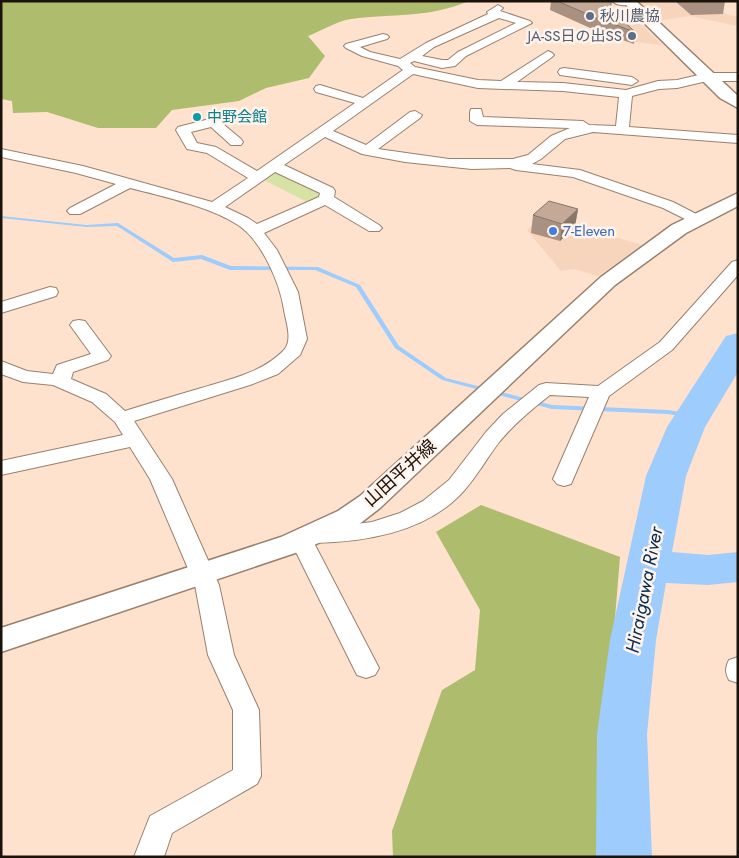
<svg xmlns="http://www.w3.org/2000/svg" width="739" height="858" viewBox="0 0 739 858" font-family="Jost,'Noto Sans JP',sans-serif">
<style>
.built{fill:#f7d4bc}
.green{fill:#d6e3a4}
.forest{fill:#aebd6d}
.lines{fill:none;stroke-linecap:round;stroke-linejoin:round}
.stream{fill:#9eccfd;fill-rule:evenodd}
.river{fill:#9eccfd;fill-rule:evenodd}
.minor-casing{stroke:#9a806e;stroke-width:2}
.major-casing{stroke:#9a806e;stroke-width:3}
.minor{fill:#fff;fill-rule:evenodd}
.major{fill:#fff;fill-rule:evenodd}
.wall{fill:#a89181}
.shaded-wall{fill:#887669}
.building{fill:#c3a996;stroke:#887669}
.service-dot{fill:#5c6f8a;stroke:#fff3eb;stroke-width:2}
.culture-dot{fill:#0f9aa8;stroke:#fff3eb;stroke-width:2}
.shop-dot{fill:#3f7fe0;stroke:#fff3eb;stroke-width:2}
.labels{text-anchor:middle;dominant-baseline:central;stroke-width:5;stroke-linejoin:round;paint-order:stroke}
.far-service-label{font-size:15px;fill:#4e5e75;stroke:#fff3eb;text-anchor:start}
.far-culture-label{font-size:15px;fill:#0d838f;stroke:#fff3eb;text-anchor:start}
.far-shop-label{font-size:15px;fill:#366cbe;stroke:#fff3eb;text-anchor:start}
.street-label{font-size:18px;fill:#1b120b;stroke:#fff3eb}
.water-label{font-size:19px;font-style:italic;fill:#002b50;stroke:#fff3eb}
</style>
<rect width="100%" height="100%" fill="#fee2ce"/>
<path class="built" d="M638,1h79v3l9,10 12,3v9l-49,-10 -31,5z
M640,23l22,22 -35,-4 -37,-13z
M542,216l100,29 -44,31 -24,-7 -13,2 -34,-41z"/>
<path class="green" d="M276,169l47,22 1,6 -15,6 -47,-24z"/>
<path class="forest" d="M1,1h468c-43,18 -75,12 -118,18 -14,2 -30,12 -43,17l17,20 -16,22 -43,10 -27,13 -67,9 -16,18h-58l-51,-16 -34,1 -1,-12 -11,-2z
M481,505l139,52 -6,73 -6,227h-215l-1,-26 50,-141 33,-20 5,-60 -44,-78z"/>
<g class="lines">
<path class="stream" d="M1,216l85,9 32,-2 56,35 28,-3 29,11 87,1 42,18 39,61 47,32 106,27 116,5 24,4 3,2 -3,2 -24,-4 -116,-5 -110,-29 -47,-32 -39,-61 -41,-17h-85l-29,-11 -28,3 -56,-36 -31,1 -85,-9z"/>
<path class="river" d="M738,333v39l-33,55 -19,49 -14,76 36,3 30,-3v30l-30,3 -42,-2 -10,57 -9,94 5,123h-56l1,-123 13,-94 36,-164 21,-49 59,-91z"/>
<defs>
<path id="minor" d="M612,1h21v1c-4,5 -16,4 -21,-1z
M498,5l5,3 -3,3 30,10 2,2 -66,33 -11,10 -13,2 -28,-7 -4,2 5,4 63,13 23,1 47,-30 4,2 2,2 -2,2 -35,25 46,1 63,7 32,-9 19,-1 30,-7h31v8h-31l-30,7 -18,1 -27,7 -3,31 109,8v8l-145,-11 -28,7 -24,20 -9,5 48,6 93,32 29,15 3,3 -3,3 -5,2 -34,-17 -90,-31 -57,-7 -6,-2 -38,1 -67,-7 -43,-8 -37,-17 -41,28 49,23 2,3 -1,6 45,28 3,3 -3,3h-10l-44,-26 -61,28 13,17 21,42 9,47 -7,16 -22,19 -28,11 -116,36 38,58 47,106 15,70 25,55 2,66 -4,8 -85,49 -8,24h-30l16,-41 83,-46v-60l-25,-55 -13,-70 -45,-106 -20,-32 -129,28v-14l122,-26 -8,-13 -23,-20 -39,-17 -30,-3 -22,-8v-13l26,10 26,3 4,-9 34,-11 -21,-29 3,-4 6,-1 6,1 26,35 -3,4 -35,12 -2,7 35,15 19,17c25,-8 49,-15 73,-22 30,-9 64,-16 86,-39 9,-10 2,-28 0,-40 -4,-27 -22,-69 -46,-85 -27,-18 -76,-29 -108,-37l-50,26h-10l-3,-3 3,-3 46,-24 -40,-11 -75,-16v-8l82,17 129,36 36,-24 -41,-25 -20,-4 -11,-19 2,-3 55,-14 5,1 2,3 -2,3 -15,4 18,15 2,3 -2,3h-10l-20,-18 -20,5 6,11 19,4 41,24 98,-68 -39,-11 -2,-3 2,-3 4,-1 43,13 40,-28 -5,-4 -36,-10 -16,-8 -2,-2 2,-2 37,-10 4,1 2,2 -2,2 -27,8 10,5 30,7 26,-16 62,-29 -1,-2zM499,18l17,5 -58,29 -10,8h-6l-20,-4 12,-9zM413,74l65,14 85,3 56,6 -3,29 -27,-1 -6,-4 -100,-4 -2,-8h-10l-1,3v9l7,4 93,3 -19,8 -23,19 -15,4h-64l-71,-10 42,-31 2,-3 -7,-4 -5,1 -44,33 -33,-14zM275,172l45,21 -1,4 -62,27 -9,-6 -23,-11z
M564,68l68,9 6,4 -6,4 -72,-10 -2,-3 2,-3z
M738,260v15l-66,75 -63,46 -38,88 -7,2 -7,-2 -4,-5 36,-82 -39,-2c-18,14 -35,28 -50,46 -14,18 -25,39 -41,55 -37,37 -96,46 -145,47l65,125 -4,7 -9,3 -9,-3 -67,-135 3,-5 11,-2 2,-3 66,-8 28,-9 23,-12 26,-21 37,-48 17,-18 36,-29 7,-2 52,3 62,-44 72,-80z
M50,287l6,1 2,4 -2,4 -55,17v-11z
M738,657v26l-9,-3c-4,-8 -4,-12 0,-20z"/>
<path id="major" d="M622,1h14l102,95v12l-18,-10z
M738,193v13l-52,27 -71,52 -235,223 -22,17 -57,26 -300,101v-24l280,-91 57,-26 22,-15 241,-219 71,-52z"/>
</defs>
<use href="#minor" class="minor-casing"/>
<use href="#major" class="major-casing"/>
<use href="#minor" class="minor"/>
<use href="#major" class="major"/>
</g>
<path class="wall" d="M551,1h60v8l24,23 -1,12 -37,-13 -47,-21z
M675,1h50l-2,13 -32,1z
M578,209l-3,17 -15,15 -29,-8 2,-18z"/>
<path class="shaded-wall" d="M578,209l-3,17 -15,15 2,-17z"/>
<path class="building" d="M557,1h54v8l24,23 -36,-13z
M549,201l29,8 -16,15 -29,-9z"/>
<g class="service-dot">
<circle cx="590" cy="16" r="5"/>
<circle cx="632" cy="36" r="5"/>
</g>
<circle class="culture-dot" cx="197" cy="117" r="5"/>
<circle class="shop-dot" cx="553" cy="231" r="5"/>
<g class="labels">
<g class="far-service-label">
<text x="600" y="16">秋川農協</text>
<text x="622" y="36" text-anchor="end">JA-SS日の出SS</text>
</g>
<g class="far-culture-label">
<text x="207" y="117">中野会館</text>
</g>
<g class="far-shop-label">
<text x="563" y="231">7-Eleven</text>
</g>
<g class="street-label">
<text transform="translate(400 473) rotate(-42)">山田平井線</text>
</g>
<g class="water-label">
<text transform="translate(644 590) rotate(-79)">Hiraigawa River</text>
</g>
</g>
<rect width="739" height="858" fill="none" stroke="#1b120b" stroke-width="5"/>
</svg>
